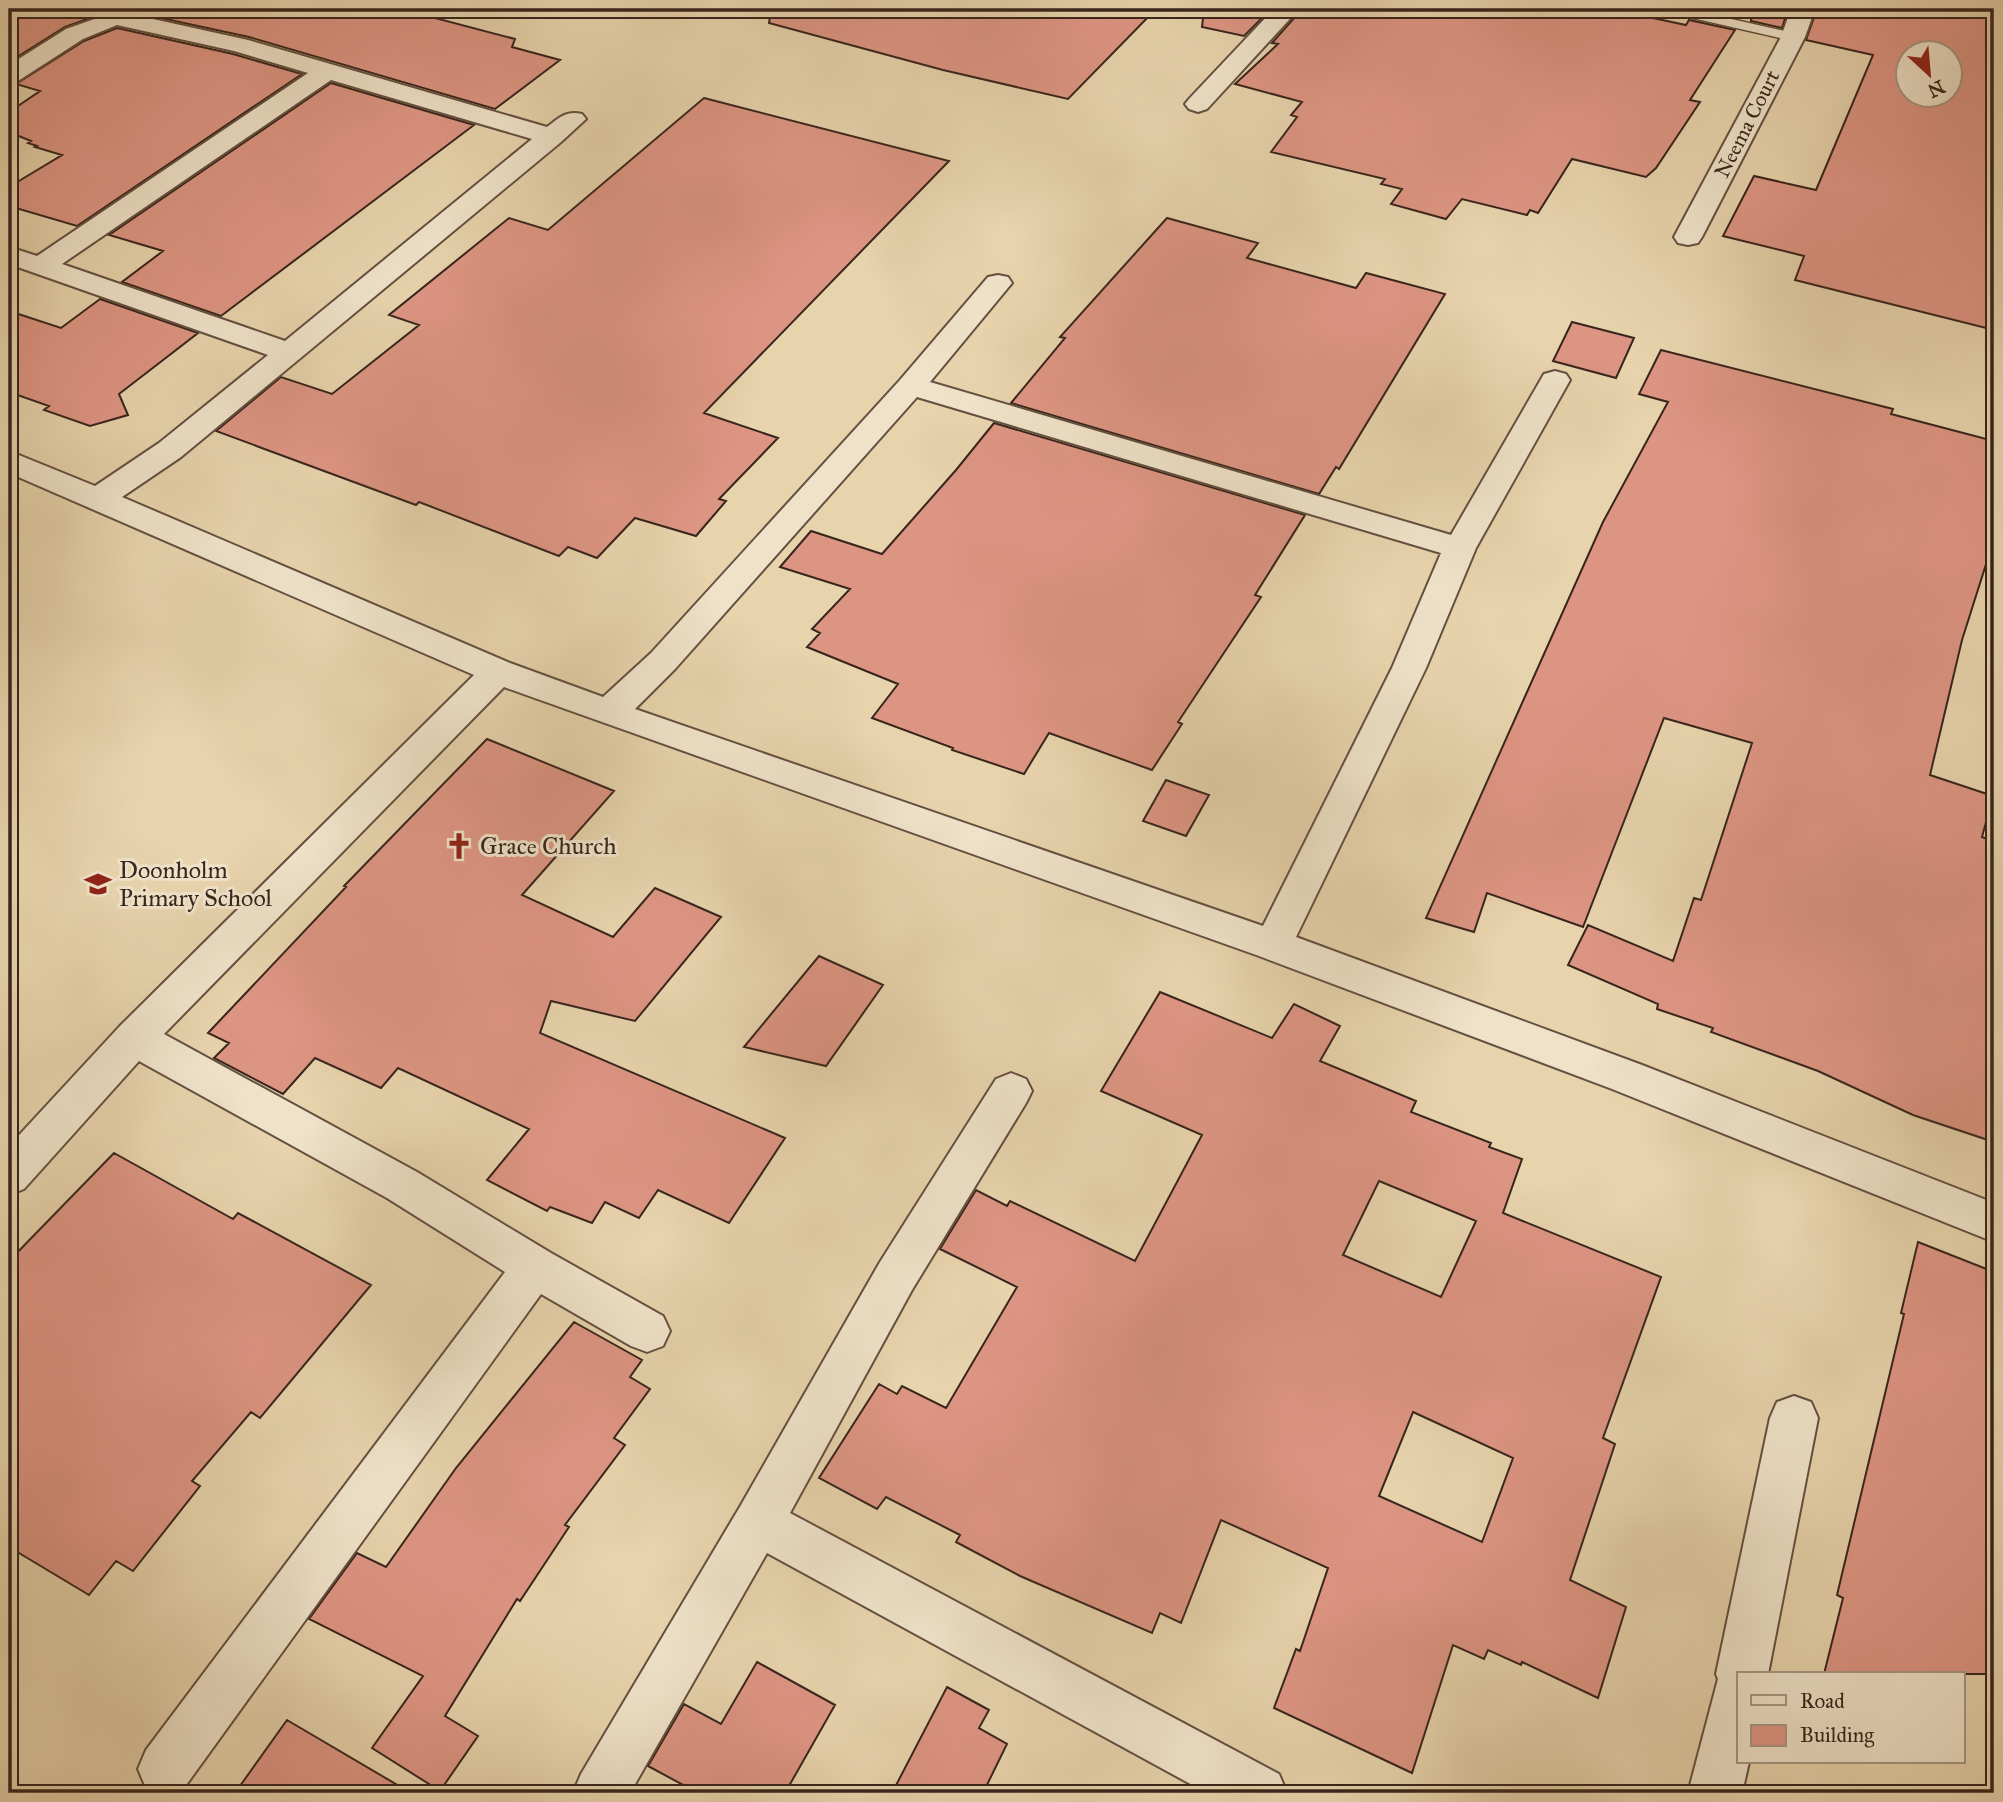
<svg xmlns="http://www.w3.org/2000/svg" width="2003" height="1802" viewBox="0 0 2003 1802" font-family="'IM FELL Great Primer',serif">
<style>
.building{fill:#dd9583;stroke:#38251c;stroke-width:2;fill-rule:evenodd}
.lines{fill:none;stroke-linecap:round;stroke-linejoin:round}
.lane-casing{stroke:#645040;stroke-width:3}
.street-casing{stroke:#645040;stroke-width:4}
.lane{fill:#efe2c9;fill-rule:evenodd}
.street{fill:#efe2c9;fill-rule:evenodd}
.labels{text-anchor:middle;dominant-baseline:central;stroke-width:6;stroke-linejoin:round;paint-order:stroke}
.far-street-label{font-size:21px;fill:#38251c;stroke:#efe2c9}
.poi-label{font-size:24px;fill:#38251c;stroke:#efe2c9;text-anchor:start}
</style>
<rect width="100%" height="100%" fill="#e7d3ac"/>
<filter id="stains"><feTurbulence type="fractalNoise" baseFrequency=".00286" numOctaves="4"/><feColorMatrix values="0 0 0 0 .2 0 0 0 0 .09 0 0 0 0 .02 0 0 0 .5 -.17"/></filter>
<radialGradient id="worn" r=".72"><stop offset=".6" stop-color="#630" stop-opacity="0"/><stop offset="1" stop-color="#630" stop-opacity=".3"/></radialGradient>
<path class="building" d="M9,9h106l-50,18 -48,30 -8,-2z
M119,9h282l114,30 -3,8 48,13 -65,49 -246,-72z
M771,9h385l-88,90 -125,-29 -174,-47z
M1204,9h67l-27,27 -42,-9z
M1302,9h309l75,16 3,-5 46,10 -45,70 10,2 -44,66 -10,9 -74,-18 -34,54 -8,-3 -3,5 -65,-16 -16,20 -55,-15 11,-15 -21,-5 4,-5 -114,-27 26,-35 -6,-2 11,-13 -67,-18 43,-40 -6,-1z
M1752,9h36l-6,19 -31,-7z
M1817,9h177v321l-199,-50 9,-24 -81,-20 31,-60 62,14 57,-135 -67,-15zM1908,52h42v42h-42z
M117,28l116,26 69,20 -225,152 -68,-20v-19l53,-32 -27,-8 2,-1 -9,-3 3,-2 -22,-9v-20l31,-21 -24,-7 68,-43z
M331,83l143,42 -253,191 -99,-34 41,-31 -54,-16z
M704,98l245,63 -245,252 74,25 -59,61 7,2 -30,35 -61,-18 -38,40 -29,-11 -9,9 -140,-54 -3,3 -200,-74 65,-54 51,17 87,-69 -30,-10 120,-97 39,12z
M1167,218l91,25 -11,15 109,30 10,-15 79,21 -106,175 -3,-2 -17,27 -308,-91 54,-65 -5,-1z
M100,299l98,34 -79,61 9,21 -38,11 -46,-16 5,-4 -40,-14v-81l52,17z
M1572,322l62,16 -18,40 -63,-17z
M1661,350l232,59 -2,5 103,27v98l-32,101 -32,135 63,21 -11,41 12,4v301l-81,-27 -95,-44 -107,-39 2,-4 -56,-19 1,-5 -90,-39 20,-40 85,36 21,-63 7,2 51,-157 -88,-25 -81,209 -96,-34 -13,39 -48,-14 177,-396 65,-120 -29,-8z
M994,423l311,92 -50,80 6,2 -83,125 4,2 -30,46 -103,-37 -25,41 -72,-24 1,-2 -81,-30 26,-34 -91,-37 13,-14 -8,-4 38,-40 -70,-22 31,-36 71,23 74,-84z
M487,739l127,52 -92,104 91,42 42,-49 66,29 -86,104 -84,-20 -11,32 245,105 -56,85 -71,-33 -19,28 -34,-16 -13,21 -42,-16 -3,4 -60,-31 42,-51 -131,-61 -17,20 -66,-30 -32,36 -69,-36 15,-15 -21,-10 138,-146 -2,-1z
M1166,780l43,15 -23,41 -43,-15z
M819,956l64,29 -57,81 -82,-19z
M1160,992l112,46 22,-34 46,22 -20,35 96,40 -5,11 80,31 -2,4 33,12 -19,54 158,64 -58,161 12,6 -45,136 56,27 -28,91 -76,-36 -1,3 -33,-15 -4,9 -31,-14 -41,128 -138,-65 22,-59 4,2 28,-83 -107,-48 -40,103 -21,-10 -8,20 -132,-57 -64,-34 4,-7 -74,-38 -9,12 -58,-31 60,-94 18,10 5,-8 44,22 71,-121 -77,-38 36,-59 31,16 3,-5 125,60 67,-126 -101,-44zM1379,1181l97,40 -35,76 -98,-42zM1413,1412l100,46 -31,84 -103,-46z
M114,1153l119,66 5,-6 133,72 -111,133 -9,-6 -59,69 8,5 -67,85 -17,-10 -27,34 -80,-48v-286z
M1918,1242l76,30v402h-170l19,-76 -6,-3 67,-281 -3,-1z
M574,1322l68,38 -12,17 20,12 -36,49 11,7 -60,80 4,2 -49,74 -3,-2 -72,117 33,20 -38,55 -68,-43 51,-72 -114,-57 48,-66 29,14 70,-99z
M757,1662l78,43 -50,88h-87l-50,-27 36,-62 37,20z
M947,1687l42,23 -10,18 28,16 -24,49h-91z
M287,1720l124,73h-176z"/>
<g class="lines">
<defs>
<path id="lane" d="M1665,9h22l111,25 2,3 -7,4 -127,-29z"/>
<path id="street" d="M1274,9h25l-92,100 -9,3 -9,-3 -4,-5 4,-5z
M1791,9h24l-10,28 -103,200 -4,6 -10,2 -10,-2 -4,-6 107,-200z
M117,11l131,29 299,87c12,-9 19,-17 35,-13l4,5 -25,23 -380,315 -59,40 388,166 93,34 48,-44 249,-273 88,-103 10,-2 10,2 4,6 -82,99 521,153 93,-161 11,-3 11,3 4,6 -94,168 -50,120 -130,269 346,128 352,138v39l-382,-153 -353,-133 -755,-269 -340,347 253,138 134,81 112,63 7,15 -7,15 -16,6 -16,-6 -90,-52 -357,494c-15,6 -23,6 -38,0l-8,-19 8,-19 359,-478 -118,-74 -248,-137 -115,128 -15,6v-49l111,-120 354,-351 -465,-202v-22l86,35 64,-43 109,-88 -259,-91v-17l28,9 271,-183 -74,-22 -117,-26 -34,14 -65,42 -9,2v-18l57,-36zM331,80l201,59 -247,202 -223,-77zM917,397l524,156 -49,115 -129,258 -628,-217 40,-40z
M1011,1073l15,6 6,12 -6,12 -114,187 -122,223 489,261 8,19h-80l-440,-240 -137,240h-57l8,-19 160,-269 139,-243 116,-183z
M1794,1396l17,6 7,16 -50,256h-29v88h10l-7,31h-54l30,-114 -2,-5 54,-256 7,-16z"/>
</defs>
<use href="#lane" class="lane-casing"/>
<use href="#street" class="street-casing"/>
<use href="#lane" class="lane"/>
<use href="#street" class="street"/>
</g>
<defs>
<symbol id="church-bare" viewBox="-9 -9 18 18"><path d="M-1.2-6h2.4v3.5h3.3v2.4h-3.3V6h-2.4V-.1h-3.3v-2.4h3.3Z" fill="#8f2418" stroke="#efe2c9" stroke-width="2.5" paint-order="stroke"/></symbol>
<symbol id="school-bare" viewBox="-9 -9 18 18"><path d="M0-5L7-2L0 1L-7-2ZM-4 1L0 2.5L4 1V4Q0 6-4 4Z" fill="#8f2418" stroke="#efe2c9" stroke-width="2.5" paint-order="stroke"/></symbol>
</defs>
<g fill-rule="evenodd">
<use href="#church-bare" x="440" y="827" width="38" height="38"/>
<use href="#school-bare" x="79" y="865" width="38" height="38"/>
</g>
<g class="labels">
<g class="far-street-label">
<text transform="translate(1747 124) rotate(-63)">Neema Court</text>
</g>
<g class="poi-label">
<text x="480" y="846">Grace Church</text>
<text x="119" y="870">Doonholm<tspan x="119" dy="28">Primary School</tspan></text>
</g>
</g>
<rect width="2003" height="1802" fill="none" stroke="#e7d3ac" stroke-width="35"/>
<rect x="10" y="10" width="1982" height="1781" fill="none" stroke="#38251c" stroke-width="3.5"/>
<rect x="18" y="18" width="1968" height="1767" fill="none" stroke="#38251c" stroke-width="2"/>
<rect x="1737" y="1672" width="228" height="91" fill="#efe2c9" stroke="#a69684" stroke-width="2"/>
<rect x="1751" y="1695" width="35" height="10" fill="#efe2c9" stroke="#a69684" stroke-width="2"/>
<text x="1800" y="1708" font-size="21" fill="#38251c">Road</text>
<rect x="1751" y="1725" width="35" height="21" fill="#dd9583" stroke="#a69684" stroke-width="2"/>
<text x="1800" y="1742" font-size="21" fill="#38251c">Building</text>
<g transform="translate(1929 74) rotate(154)"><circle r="33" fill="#efe2c9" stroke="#a69684" stroke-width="2"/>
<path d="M0-5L12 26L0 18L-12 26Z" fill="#8f2418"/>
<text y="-10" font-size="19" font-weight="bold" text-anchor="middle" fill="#38251c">N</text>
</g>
<rect width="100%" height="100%" filter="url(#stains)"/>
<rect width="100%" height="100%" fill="url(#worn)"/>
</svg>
